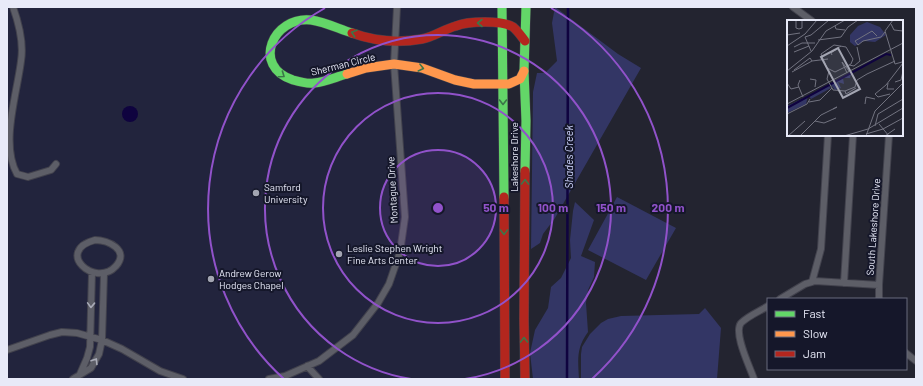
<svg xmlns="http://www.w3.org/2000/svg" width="923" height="386" viewBox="0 0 923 386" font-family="Barlow,sans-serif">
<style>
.built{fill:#22243d}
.green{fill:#333665}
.water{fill:#0f033f}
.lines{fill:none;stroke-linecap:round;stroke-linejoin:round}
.stream{stroke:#0f033f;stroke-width:2.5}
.street-casing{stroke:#42424d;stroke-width:8}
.fast-casing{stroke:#42424d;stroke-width:10}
.slow-casing{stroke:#42424d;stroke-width:10}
.jam-casing{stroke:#42424d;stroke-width:10}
.street{stroke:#5d5e67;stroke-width:6}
.fast{stroke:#63d668;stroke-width:9}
.slow{stroke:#ff974d;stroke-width:9}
.jam{stroke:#b3261e;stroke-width:9}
.oneway{stroke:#3c7649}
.oneway2{stroke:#a9abb7}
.ring{fill:none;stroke:#9152ca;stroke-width:2}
.poi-dot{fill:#a3a5b2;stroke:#15172a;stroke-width:1.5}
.labels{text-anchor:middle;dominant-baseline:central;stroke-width:4;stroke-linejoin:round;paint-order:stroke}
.street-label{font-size:10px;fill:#e8eaf8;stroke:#15172a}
.poi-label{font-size:10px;fill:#e8eaf8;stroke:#15172a;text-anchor:start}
.water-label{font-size:11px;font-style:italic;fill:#cfd5fe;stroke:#15172a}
.inset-river{fill:none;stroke:#0f033f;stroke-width:2}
.inset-road{fill:none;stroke:#727380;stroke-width:1}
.view{fill:#a3a5b2;fill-opacity:0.15;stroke:#a3a5b2;stroke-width:2}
.inset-edge{fill:none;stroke:#e8eaf8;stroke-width:2}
.centre{fill:#9152ca;stroke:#15172a;stroke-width:2}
.ring-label{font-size:12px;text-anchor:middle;font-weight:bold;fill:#9152ca;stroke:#15172a;stroke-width:4;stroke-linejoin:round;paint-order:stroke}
</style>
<rect width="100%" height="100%" fill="#232430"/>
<path class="built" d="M7,7h497l4,372h-501z"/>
<path class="green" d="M555,7l63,47 23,14 -86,150 -12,16 -3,9 -9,6 2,-157 4,-19h8l12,-12 -5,-38z
M617,197l59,31 -30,52 -58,-30z
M575,202l19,18 -13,36 14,6 -1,15 -6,13 -2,13 2,29c-12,16 -10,28 -9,47h-46l-3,-26 5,-23 13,-22 3,-21 10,-9 10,-20 -1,-18 3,-29z
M705,308l16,20 -4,51h-136v-25l1,-7 8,-13 11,-11 7,-4 13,-3 78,-2z"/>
<path class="water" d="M122 114a8 8 0 1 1 16 0a8 8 0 1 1-16 0Z"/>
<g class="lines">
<path class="stream" d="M567,379l1,-372"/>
<defs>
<path id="street" d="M13,7c6,17 11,36 8,54 -4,33 -21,83 -4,113l11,3 23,-7 5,-6
M793,7l19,14
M95,240c13,0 35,10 21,26 -21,23 -62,-15 -21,-26z
M812,282l3,-1 64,4 10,-150
M844,283l9,-148
M780,299l25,-15 7,-2 9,-33 7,-114
M879,299v-14
M7,350l43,-15 12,-3 15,1 25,7 20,9 38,22 23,8
M906,353l10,8
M307,366l12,13
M80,374l7,-16 3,-11 2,-75
M73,379l18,-11 8,-14 3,-14 2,-67
M269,379l16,-3 34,-15 34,-26 25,-32 11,-19 11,-32 5,-35 -11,-153 3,-57
M754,379c-4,-12 -21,-46 -13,-56 7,-7 19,-12 27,-17"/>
<path id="fast" d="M502,7l2,190
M347,74c-11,3 -22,8 -33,9 -6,1 -14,-1 -21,-3 -42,-14 -20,-64 18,-60 14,2 28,9 41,13
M525,171l1,-50 -2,-50 2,-64"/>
<path id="slow" d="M347,74l19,-6 28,-4 28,4 33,12 19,4h35l11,-5 4,-8"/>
<path id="jam" d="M352,33c22,8 47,10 70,6 12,-2 22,-10 34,-13 12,-5 46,-6 57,1 5,4 8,9 12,14
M504,197l1,182
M525,379l-1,-59 1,-149"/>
</defs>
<use href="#street" class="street-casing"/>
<use href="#fast" class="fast-casing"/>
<use href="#slow" class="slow-casing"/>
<use href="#jam" class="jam-casing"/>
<use href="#street" class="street"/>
<use href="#fast" class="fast"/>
<use href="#slow" class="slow"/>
<use href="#jam" class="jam"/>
</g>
<defs><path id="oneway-chevron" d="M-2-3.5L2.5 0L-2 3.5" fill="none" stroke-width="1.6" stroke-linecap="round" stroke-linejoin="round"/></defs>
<g class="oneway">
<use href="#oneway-chevron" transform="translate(480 23) rotate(-180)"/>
<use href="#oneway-chevron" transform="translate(354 33) rotate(-162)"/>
<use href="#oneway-chevron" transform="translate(421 68) rotate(14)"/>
<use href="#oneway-chevron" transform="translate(282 75) rotate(35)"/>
<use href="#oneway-chevron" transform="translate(503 102) rotate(90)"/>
<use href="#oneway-chevron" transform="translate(525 182) rotate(-89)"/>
<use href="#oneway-chevron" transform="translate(504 232) rotate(90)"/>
<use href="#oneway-chevron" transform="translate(524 340) rotate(-91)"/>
</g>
<g class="oneway2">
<use href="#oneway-chevron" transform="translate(91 305) rotate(92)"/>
<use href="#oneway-chevron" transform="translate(95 361) rotate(-58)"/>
</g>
<circle cx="438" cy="208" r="58" fill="#9152ca" fill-opacity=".12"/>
<g class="ring">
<circle cx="438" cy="208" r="58"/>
<circle cx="438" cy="208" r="115"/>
<path d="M411 379A173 173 0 1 1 465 379"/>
<path d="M284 379A230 230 0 0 1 325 8M551 8A230 230 0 0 1 592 379"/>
</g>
<g class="poi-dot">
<circle cx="256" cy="193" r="4"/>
<circle cx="339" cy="254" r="4"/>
<circle cx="211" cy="279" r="4"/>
</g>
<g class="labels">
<g class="street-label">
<text transform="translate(343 64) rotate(-14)">Sherman Circle</text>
<text transform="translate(514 157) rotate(-90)">Lakeshore Drive</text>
<text transform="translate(392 190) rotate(-93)">Montague Drive</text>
<text transform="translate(873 227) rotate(-86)">South Lakeshore Drive</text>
</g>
<g class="poi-label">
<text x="264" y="187">Samford<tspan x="264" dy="12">University</tspan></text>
<text x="347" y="248">Leslie Stephen Wright<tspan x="347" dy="12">Fine Arts Center</tspan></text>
<text x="219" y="273">Andrew Gerow<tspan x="219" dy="12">Hodges Chapel</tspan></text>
</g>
<g class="water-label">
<text transform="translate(568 157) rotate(-90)">Shades Creek</text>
</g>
</g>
<g transform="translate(787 20)">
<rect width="116" height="116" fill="#232430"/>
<path d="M80,2l13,5 6,8 -11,7 -11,-1 -9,5 -5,-4v-7l8,-9zM64,53l-1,5h-7l1,6 -6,-2 3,6 -6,2 -5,-6zM41,65l3,3 -20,11 -2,-3zM21,76l-2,8 -19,9v-7z" fill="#333665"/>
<path class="inset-river" d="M0,88l99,-54 5,1"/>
<path class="inset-road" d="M9,0v8l3,1 3,-1v-8M106,0l-8,11 10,33 7,-2M104,4l3,6 9,1M48,6l1,3 9,1M0,15l13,-2M90,16l-5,-5 -17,10 3,4 5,-4 18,-4 4,-5M18,17l6,-2 18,-15M18,17l6,14M31,20l23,-3 7,-10 10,-7M47,25l12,2 7,12 -2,5 -16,8 -8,-4 -6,-14zM0,26l18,-12 12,-14M7,27l8,-4h13M7,32l15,-6M45,35l-1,-2 10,-7M62,45l5,1 6,-5 -3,-14M7,50l16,-12 2,3M0,51l25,-20 14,-20 19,-11M42,51l-2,8 6,11 12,1 10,-4 2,-7 10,-6 28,-13M5,52l20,-11 16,-2M60,53l-5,-11 7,9M23,59l6,1 -1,7M13,60l-2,5 5,12M108,62l6,-2 2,-9M0,63l4,6 8,-2M101,63l-1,6h7M58,71l1,3 10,-6M103,74l-12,3 -3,-3 11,-9 17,-22M22,82l11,-2 12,-12M0,84l116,-61M78,84l1,-7 9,2M0,94l20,-10 3,-5M28,101l9,2 12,-5M92,104l10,12M88,106l3,-12 25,-15M79,114l17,-5 20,-11M1,116l17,-15M13,116l21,-21 16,-8 -4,2M57,116l24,-7 35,-21M79,116l9,-25 28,-28M98,116l10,-7"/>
<path class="view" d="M51,28l22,41 -17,9 -22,-41z"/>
<rect width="116" height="116" class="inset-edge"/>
</g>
<circle cx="438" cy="208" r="6" class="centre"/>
<g class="ring-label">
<text x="496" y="212">50 m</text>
<text x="553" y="212">100 m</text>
<text x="611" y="212">150 m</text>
<text x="668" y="212">200 m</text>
</g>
<rect width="923" height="386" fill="none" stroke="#e8eaf8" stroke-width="16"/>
<rect x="767" y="298" width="140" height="72" fill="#15172a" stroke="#696b7c"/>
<rect x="775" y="311" width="20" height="6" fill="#63d668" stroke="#696b7c"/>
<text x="803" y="318" font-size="12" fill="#e8eaf8">Fast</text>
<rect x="775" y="331" width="20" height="6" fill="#ff974d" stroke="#696b7c"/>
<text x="803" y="338" font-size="12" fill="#e8eaf8">Slow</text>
<rect x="775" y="351" width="20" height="6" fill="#b3261e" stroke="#696b7c"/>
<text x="803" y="358" font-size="12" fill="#e8eaf8">Jam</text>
</svg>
